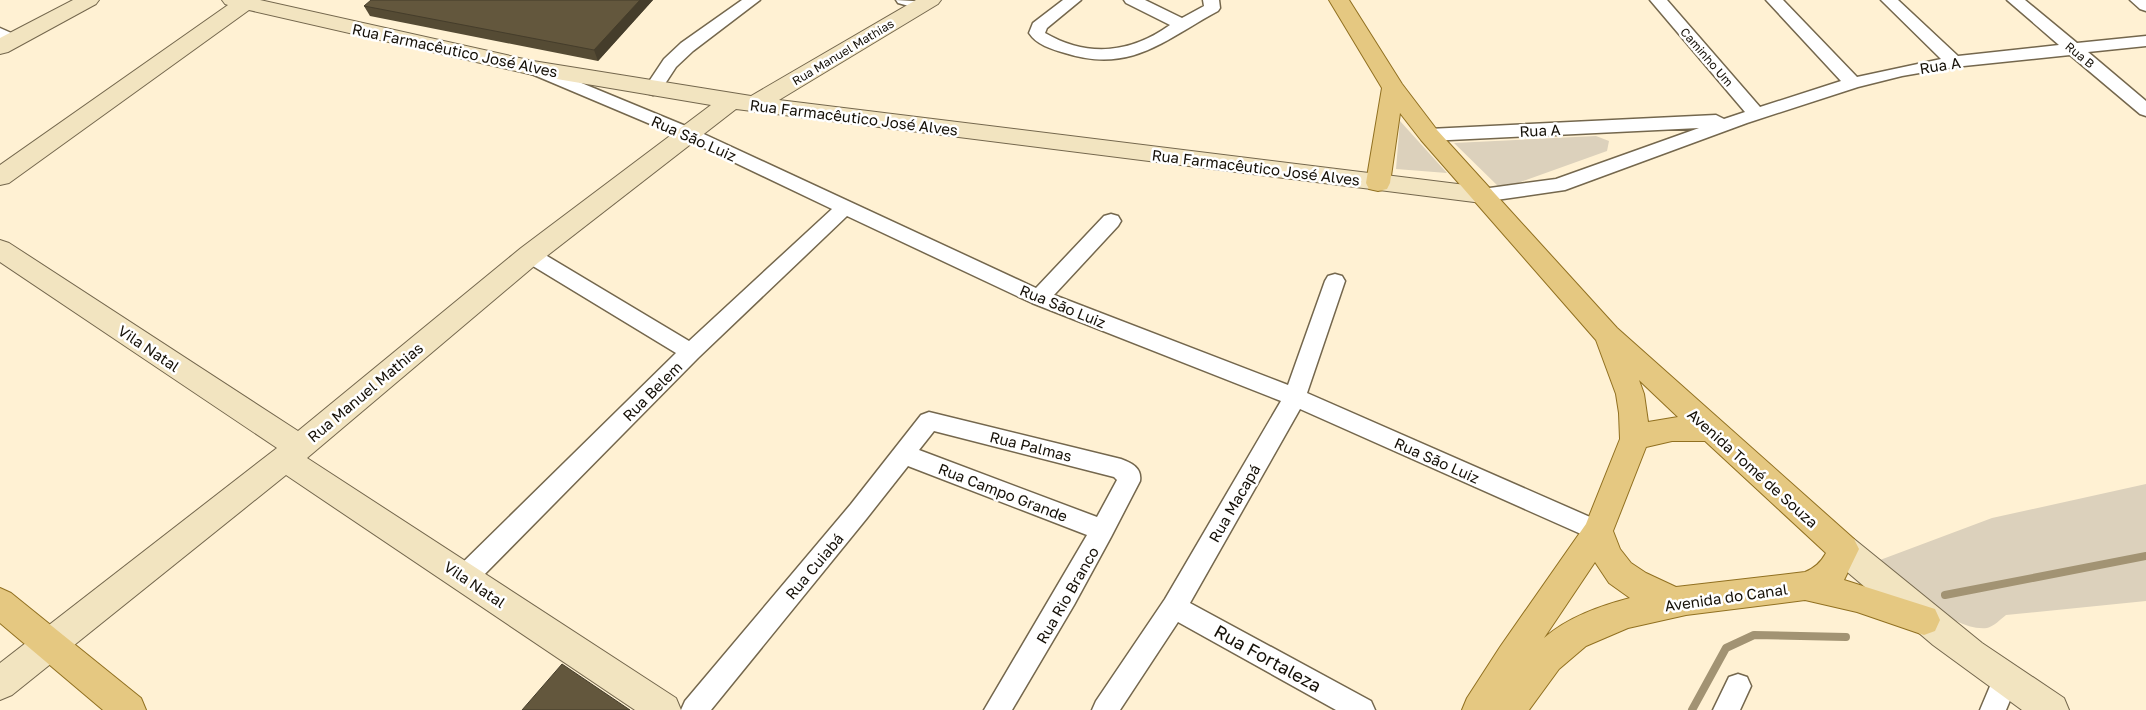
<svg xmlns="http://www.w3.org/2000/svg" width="2146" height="710" viewBox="0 0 2146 710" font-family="'Golos Text',sans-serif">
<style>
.green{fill:#dcd1bc}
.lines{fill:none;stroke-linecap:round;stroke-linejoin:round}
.stream{stroke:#a29373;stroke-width:8}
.street-casing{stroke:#74674d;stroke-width:3}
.secondary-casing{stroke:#74674d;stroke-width:2}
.primary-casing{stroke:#917020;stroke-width:2}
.street{fill:#fff;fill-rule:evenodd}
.secondary{fill:#f2e4c0;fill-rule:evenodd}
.primary{fill:#e5c881;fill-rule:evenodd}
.wall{fill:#554b34}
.shaded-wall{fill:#453d2b}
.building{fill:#63573d;stroke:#453d2b}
.labels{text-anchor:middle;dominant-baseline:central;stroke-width:5;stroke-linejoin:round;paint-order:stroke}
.far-street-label{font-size:12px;fill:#151007;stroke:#fff}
.street-label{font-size:15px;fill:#151007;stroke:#fff}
.near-street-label{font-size:18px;fill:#151007;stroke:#fff}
</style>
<rect width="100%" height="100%" fill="#fff1d3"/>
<path class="green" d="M1400,121l47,52 -51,-4z
M1596,136l13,5 -2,10 -106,38 -47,-46z
M2146,484v117l-140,14c-5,4 -13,12 -19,13 -36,4 -81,-46 -107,-68l112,-42z"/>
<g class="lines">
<path class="stream" d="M1945,595l201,-39
M1692,710l34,-62 28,-13 92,2"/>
<defs>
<path id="street" d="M742,0h18l-67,51 -17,16 -17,26 -6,2 -6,-2 -3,-4 20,-30 17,-16z
M896,0l33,2 2,3 -2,3 -6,2 -25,-7z
M1063,0h18l-34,28 -2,5c43,25 86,20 125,-8l-44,-22 -2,-3h21l37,18 22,-12 -1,-6h16l1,8 -2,3c-54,29 -87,63 -153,42 -14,-4 -28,-8 -36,-20l4,-10z
M1650,0h17l93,107 81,-26 -75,-81h17l74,77 84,-18 -60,-59h17l60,56 101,-11 -52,-45h18l52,43 69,-7v10l-58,6 58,49v15l-6,-2 -70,-59 -116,12 -52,9 -44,11 -111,36 -182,67 -83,12 -7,-2 -2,-5 2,-5 81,-11 143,-51 -270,13 -6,-2 -3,-4 3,-4 6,-2 287,-14 8,4 21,-7z
M2130,0h16v11l-6,-2z
M0,28l18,8 2,4 -2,4 -6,1 -12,-5z
M533,63l160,66 343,159 68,-72 7,-2 7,2 3,5 -3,5 -64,69 234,90 37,-104 3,-5 7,-2 7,2 3,5 -38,112 299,131 4,7 -4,7 -8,3 -8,-3 -290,-129 -110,194 181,98 4,9h-39l-158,-88 -58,88h-28l4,-9 69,-102 116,-198 -249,-98 -185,-87 -149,142 -224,227 -9,3 -9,-3 -3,-8 3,-8 220,-216 -153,-93 -3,-5 3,-5 7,-2 7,2 152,91 143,-132 -151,-72 -154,-65 -3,-4 3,-4z
M929,412l192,47c11,4 21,9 19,22l-29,56 -37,68 -62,105h-28l103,-175 -179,-69 -41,52 -156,192h-30l4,-9 166,-197 70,-89zM934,431l180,46 3,3 -20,37 -178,-67z
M2005,669l9,3 4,9 -12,29h-26l16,-38z
M1738,674l9,3 4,9 -11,24h-27l16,-33z"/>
<path id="secondary" d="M73,0h26l-3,4 -88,48 -8,2v-16z
M222,0h38l273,61 218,35 165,-96h25l-3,4 -159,96 703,87 9,2 3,6 -3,6 -9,2 -746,-94 -197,153 -232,196 369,240 5,12h-46l-349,-235 -274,220 -12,5v-37l277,-215 -277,-186v-22l9,3 289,188 223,-183 190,-143 -178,-30 -284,-65 -240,173 -9,2v-20l228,-160 -3,-1z
M1843,535l11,4 128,104 82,55 5,12h-47l-89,-65 -101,-86 -5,-10 5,-10z"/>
<path id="primary" d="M1329,0h20l53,84 35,46 180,198 237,211 5,10 -15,31 91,29 5,11 -5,11 -11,4 -67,-23 -52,-12 -119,15 -58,13 -42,18 -27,23 -30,41h-67l5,-12 33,-51 86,-123 34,-85 -1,-26 -3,-19 -20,-54 -175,-200 -21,-27 -10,70 -3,6 -9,2 -9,-2 -3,-6 16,-95zM1639,380l39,37 -30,5 -4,-28zM1672,441h33l121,112c-5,9 -11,15 -21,19l-129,15 -30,-14 -15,-10 -11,-14 -7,-18 33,-84zM1595,562l14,21 21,15c-30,8 -62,19 -86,40z
M0,588l11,5 130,105 5,12h-43l-103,-87z"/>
</defs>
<use href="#street" class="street-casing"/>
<use href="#secondary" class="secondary-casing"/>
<use href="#primary" class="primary-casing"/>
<use href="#street" class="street"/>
<use href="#secondary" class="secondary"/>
<use href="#primary" class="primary"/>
</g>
<path class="wall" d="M653,0l-55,61 -228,-45 -6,-10z"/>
<path class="shaded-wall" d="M640,0h13l-55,61 -4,-11z"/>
<path class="building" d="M371,0h269l-46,50 -230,-44z
M562,664l68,46h-108z"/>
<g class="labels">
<g class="far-street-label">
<text transform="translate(843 52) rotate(-31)">Rua Manuel Mathias</text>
<text transform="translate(2080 55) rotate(39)">Rua B</text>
<text transform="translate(1707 57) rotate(49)">Caminho Um</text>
</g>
<g class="street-label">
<text transform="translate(455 50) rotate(12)">Rua Farmacêutico José Alves</text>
<text transform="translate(1940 65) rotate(-9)">Rua A</text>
<text transform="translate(854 117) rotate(7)">Rua Farmacêutico José Alves</text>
<text transform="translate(1540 130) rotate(-3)">Rua A</text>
<text transform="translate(694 138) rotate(24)">Rua São Luiz</text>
<text transform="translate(1256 167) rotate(7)">Rua Farmacêutico José Alves</text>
<text transform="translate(1063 306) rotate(22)">Rua São Luiz</text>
<text transform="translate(149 348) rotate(34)">Vila Natal</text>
<text transform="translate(652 391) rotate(-45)">Rua Belem</text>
<text transform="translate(365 392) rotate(-40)">Rua Manuel Mathias</text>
<text transform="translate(1031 446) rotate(14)">Rua Palmas</text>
<text transform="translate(1437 460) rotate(24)">Rua São Luiz</text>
<text transform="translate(1753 468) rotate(42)">Avenida Tomé de Souza</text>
<text transform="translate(1003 492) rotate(21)">Rua Campo Grande</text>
<text transform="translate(1234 503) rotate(-60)">Rua Macapá</text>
<text transform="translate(814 566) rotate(-50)">Rua Cuiabá</text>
<text transform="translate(475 584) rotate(34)">Vila Natal</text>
<text transform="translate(1067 595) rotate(-60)">Rua Rio Branco</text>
<text transform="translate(1726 597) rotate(-8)">Avenida do Canal</text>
</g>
<g class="near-street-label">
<text transform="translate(1268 658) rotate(29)">Rua Fortaleza</text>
</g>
</g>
</svg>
